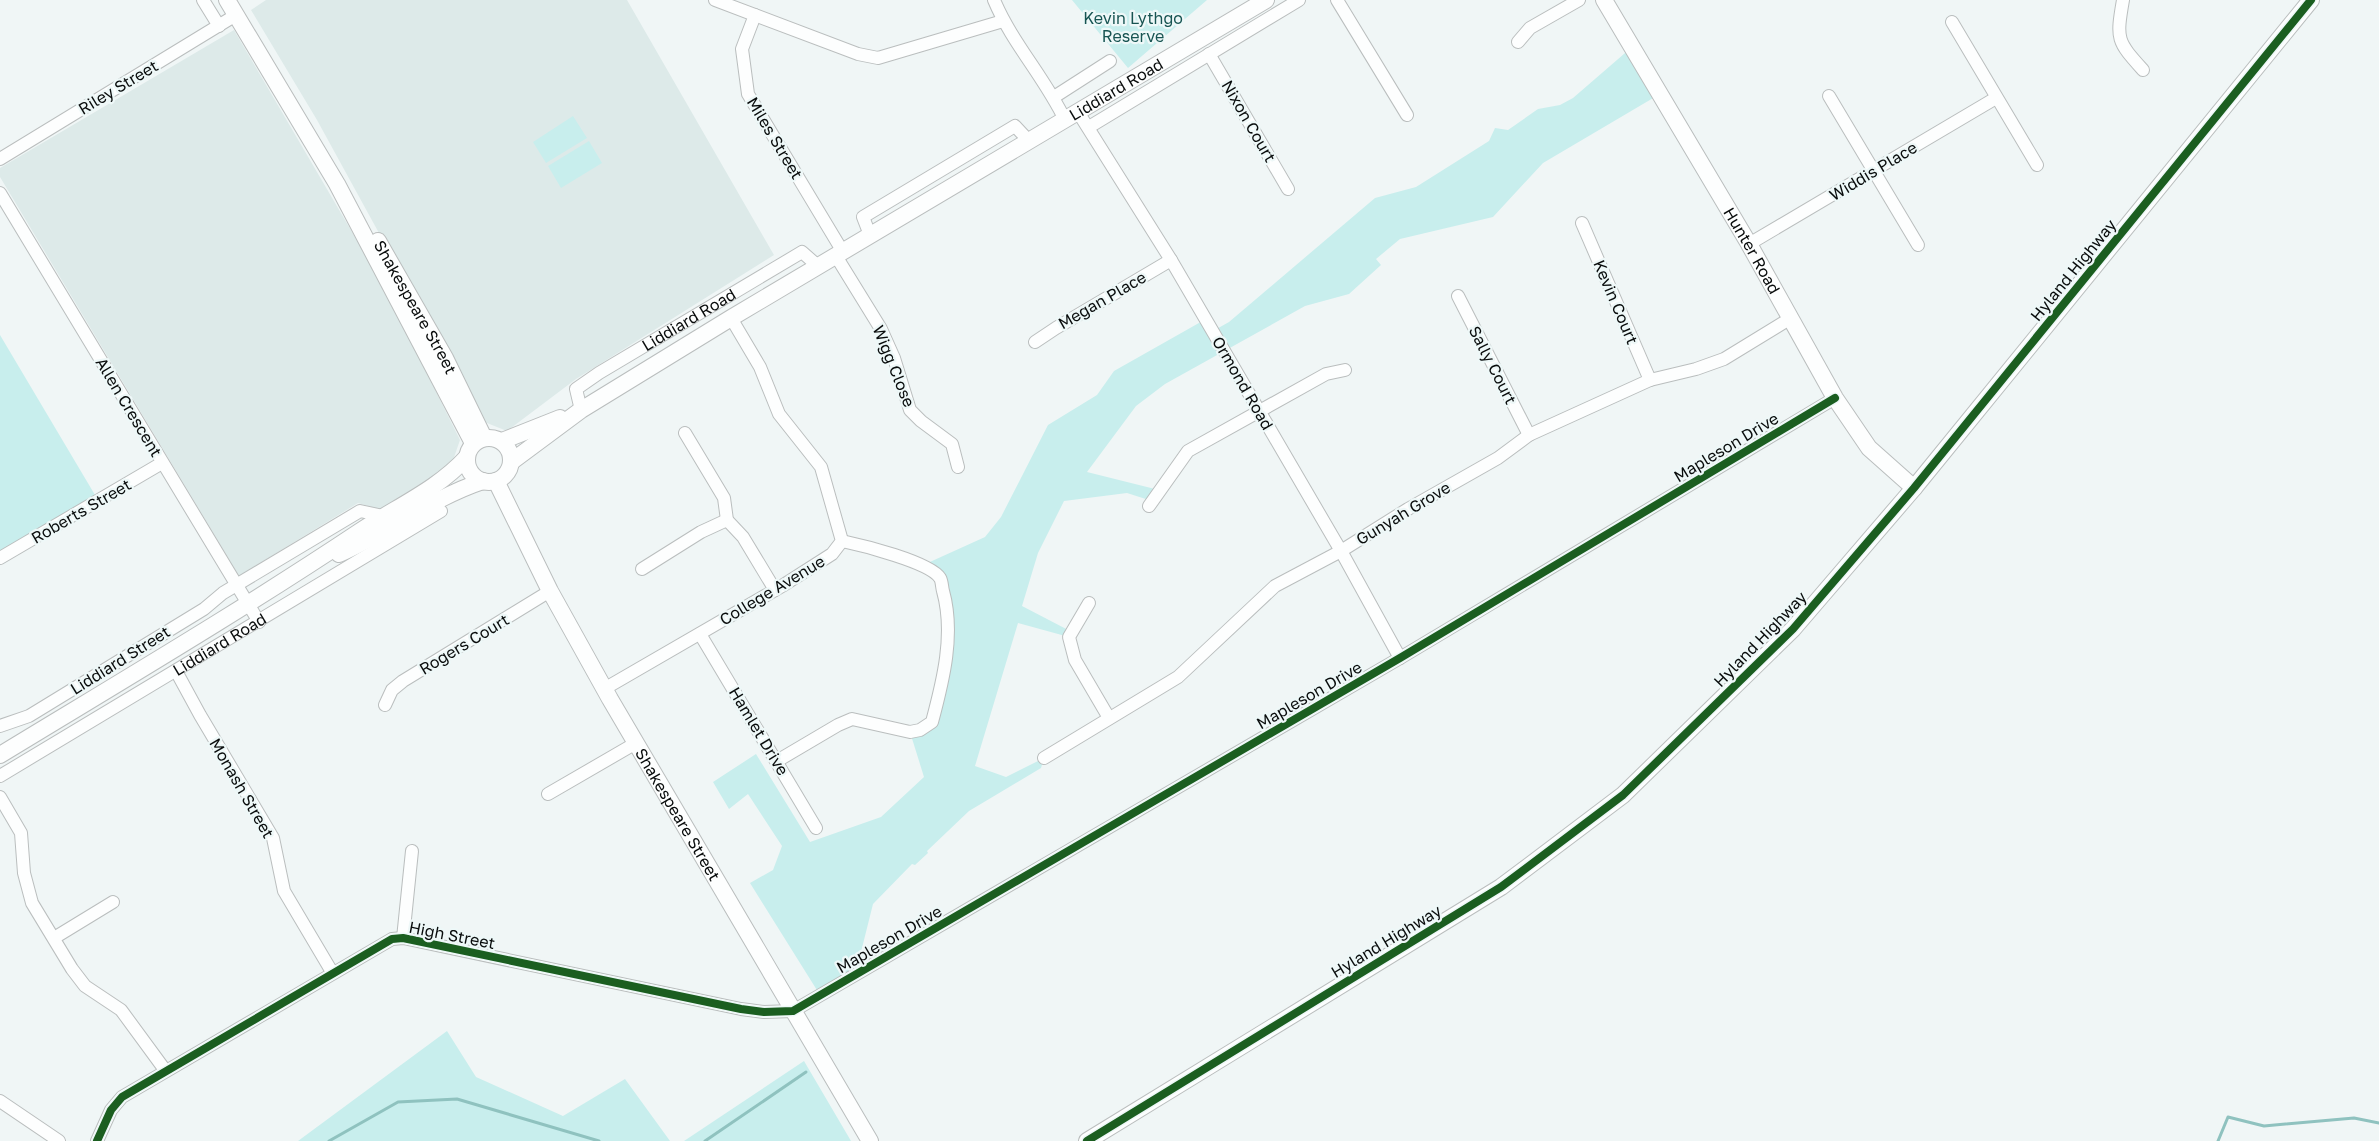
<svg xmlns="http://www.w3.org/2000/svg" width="2379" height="1141" viewBox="0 0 2379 1141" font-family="'Golos Text',sans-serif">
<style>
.built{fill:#ddeae9}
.green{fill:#c8eeed}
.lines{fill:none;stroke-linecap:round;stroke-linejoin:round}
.stream{stroke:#8fc2bf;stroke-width:3}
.street-casing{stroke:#babebe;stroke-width:14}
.secondary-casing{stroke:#babebe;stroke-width:18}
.street{stroke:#fdfefe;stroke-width:12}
.secondary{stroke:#fdfefe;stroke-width:16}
.cycleway-casing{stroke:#eef8f8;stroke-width:11}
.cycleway{stroke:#1b5e20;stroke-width:8}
.labels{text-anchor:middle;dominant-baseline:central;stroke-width:4.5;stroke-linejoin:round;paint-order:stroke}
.park-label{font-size:16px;fill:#175452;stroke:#eef8f8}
.street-label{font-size:16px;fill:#090c0c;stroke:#eef8f8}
</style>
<rect width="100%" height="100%" fill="#f0f6f6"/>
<path class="built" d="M266,0h361l147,255 -198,124 -69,52 -25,-10 -165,-301 -66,-110z
M234,30l149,255 77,155 -10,29 -68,41 -24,-7 -119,73 -239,-399v-9z"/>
<path class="green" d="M1072,0h135l-79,68z
M1632,47l28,47 -117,69 -50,54 -93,22 -24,20 5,6 -32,29 -44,12 -140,78 -29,22 -49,66 72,18 -7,11 -25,-8 -63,8 -26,52 -16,53 50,26 -3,5 -51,-14 -43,143 31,11 38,-19 -3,10 -72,43 -42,40 1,2 -13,12 -3,-1 -39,40 -12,48 8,14 -49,29 -70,-112 23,-13 9,-24 -34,-52 -19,15 -16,-27 43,-28 54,88 71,-25 43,-40 -14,-45 15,-5 22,-78 -10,-71 -16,-12 64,-29 16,-20 47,-92 49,-30 17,-24 92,-52 7,12 16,-9 146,-124 41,-11 73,-46 6,-13 13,2 30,-21 22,-4 13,-7z
M573,116l14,22 -41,25 -13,-21z
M589,141l13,22 -41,25 -13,-22z
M0,335l95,160 -95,56z
M447,1031l29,46 87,39 62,-37 45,62h-372z
M804,1061l47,80h-167z"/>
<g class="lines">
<path class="stream" d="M329,1141l69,-39 59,-3 142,42
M705,1141l101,-69
M2218,1141l10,-24 36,9 90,-8 25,5"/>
<defs>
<g id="street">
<path d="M203,0l16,26"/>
<path d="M715,0l143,54 20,4 125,-37"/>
<path d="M994,0c18,43 51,78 71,120"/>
<path d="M1337,0l70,115"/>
<path d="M2123,0c-7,40 -6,41 20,70"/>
<path d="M755,15l-13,34 6,45 95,158"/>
<path d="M1952,22l85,143"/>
<path d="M1518,42l12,-14 49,-28"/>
<path d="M1209,54l79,135"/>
<path d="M1829,96l89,149"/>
<path d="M1054,97l56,-36"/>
<path d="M1078,112l93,148 170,291 59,107"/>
<path d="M1089,127l210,-127"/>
<path d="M0,159l236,-144"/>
<path d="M0,193l259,429"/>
<path d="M1582,223l68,157"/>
<path d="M870,235l-7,-18 152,-91 14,15"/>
<path d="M1749,244l247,-146"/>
<path d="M836,256l45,73 13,29 16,52 11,11 31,23 6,23"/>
<path d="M1458,296l71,139"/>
<path d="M1035,342l21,-14 115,-68"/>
<path id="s1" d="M581,410l-5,-21 23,-16 203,-121 17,15"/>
<path d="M685,433l39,65 3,22 16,17 32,53"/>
<path d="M1149,506l39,-55 138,-77 19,-4"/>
<path d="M0,558l162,-95"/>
<path d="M642,569l59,-37 26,-12"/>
<path d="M1089,603l-20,34 6,23 34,58"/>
<path d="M700,634l116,194"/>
<path d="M176,671l24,44 73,123 11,53 48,81"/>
<path d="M604,689l178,-103 50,-32 10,-13 -21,-74 -42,-53 -19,-47 -29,-49"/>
<path d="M385,705l7,-15 11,-9 147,-90"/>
<path d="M0,726l29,-10 175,-107 19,-16 137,-82 23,5"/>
<path d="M1044,758l134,-81 97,-91 66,-35 67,-42 90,-51 31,-23 121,-55 46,-11 28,-10 67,-41"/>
<path d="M777,761l61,-36 14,-6 58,13 10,-2 12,-8c11,-41 23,-88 11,-131 -1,-3 -1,-10 -3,-13 -10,-16 -79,-33 -98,-37"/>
<path id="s2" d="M0,776l441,-265"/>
<path d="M548,794l88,-51"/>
<path d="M0,797l21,36 3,40 8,30 40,66 13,17 36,24 44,60"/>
<path d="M54,938l59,-36"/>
<path d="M403,938l9,-87"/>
<path d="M0,1101l59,40"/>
<path d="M97,1141l14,-31 11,-13 270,-158 11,-1 338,71 23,3 29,-1 607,-353 435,-260"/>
</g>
<g id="secondary">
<path d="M227,0l110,184 136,259"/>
<path id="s3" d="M1604,0l145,244 86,154 34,50 45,40"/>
<path id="s4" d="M378,241l67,117 39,80"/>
<circle cx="489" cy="460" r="22"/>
<path d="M502,441l58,-23"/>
<path id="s5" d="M511,462l70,-52 150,-92 535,-318"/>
<path id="s6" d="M496,481l54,110 60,108 260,442"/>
<path d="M339,554c49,-22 93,-56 144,-73"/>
<path d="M0,755c120,-73 242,-145 359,-223 37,-25 78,-42 108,-75"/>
<path d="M1087,1141l414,-254 122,-92 170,-166 121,-141 397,-488"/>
</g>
</defs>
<use href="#street" class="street-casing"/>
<use href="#secondary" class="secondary-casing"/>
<use href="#street" class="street"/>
<use href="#secondary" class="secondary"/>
<defs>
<path id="cycleway" d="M97,1141l14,-31 11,-13 270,-158 11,-1 338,71 23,3 29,-1 607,-353 435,-260
M1087,1141l414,-254 122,-92 170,-166 121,-141 397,-488"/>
</defs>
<use href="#cycleway" class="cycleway-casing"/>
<use href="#cycleway" class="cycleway"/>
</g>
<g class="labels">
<g class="park-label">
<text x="1133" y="18">Kevin Lythgo<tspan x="1133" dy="18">Reserve</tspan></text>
</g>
<g class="street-label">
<text transform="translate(118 87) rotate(-31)">Riley Street</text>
<text stroke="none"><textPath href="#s5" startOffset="711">Liddiard Road</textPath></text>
<text transform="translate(1249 121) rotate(60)">Nixon Court</text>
<text transform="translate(775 138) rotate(59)">Miles Street</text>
<text transform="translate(1873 171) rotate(-31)">Widdis Place</text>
<text stroke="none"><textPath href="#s3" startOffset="291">Hunter Road</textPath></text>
<text transform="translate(2073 270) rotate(-51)">Hyland Highway</text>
<text transform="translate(1102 300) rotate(-30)">Megan Place</text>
<text transform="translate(1616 302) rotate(67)">Kevin Court</text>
<text stroke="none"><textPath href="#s4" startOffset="76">Shakespeare Street</textPath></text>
<text stroke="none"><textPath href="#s1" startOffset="154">Liddiard Road</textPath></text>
<text transform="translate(1493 365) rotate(63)">Sally Court</text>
<text transform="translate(894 366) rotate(68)">Wigg Close</text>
<text transform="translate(1243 383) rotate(60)">Ormond Road</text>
<text transform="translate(129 407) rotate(59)">Allen Crescent</text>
<text transform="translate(1726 447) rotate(-31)">Mapleson Drive</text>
<text transform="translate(81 511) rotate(-30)">Roberts Street</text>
<text transform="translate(1403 513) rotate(-31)">Gunyah Grove</text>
<text transform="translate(772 590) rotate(-31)">College Avenue</text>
<text transform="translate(1760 639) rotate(-46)">Hyland Highway</text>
<text stroke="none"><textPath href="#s2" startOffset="256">Liddiard Road</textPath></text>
<text transform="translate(464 644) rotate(-31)">Rogers Court</text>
<text transform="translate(120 660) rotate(-32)">Liddiard Street</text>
<text transform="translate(1309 695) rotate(-30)">Mapleson Drive</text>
<text transform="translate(759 731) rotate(59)">Hamlet Drive</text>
<text transform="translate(242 788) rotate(60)">Monash Street</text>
<text stroke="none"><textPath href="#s6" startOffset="380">Shakespeare Street</textPath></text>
<text transform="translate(452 935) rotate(11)">High Street</text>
<text transform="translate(889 939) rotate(-30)">Mapleson Drive</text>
<text transform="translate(1386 941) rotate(-31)">Hyland Highway</text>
</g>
</g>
</svg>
